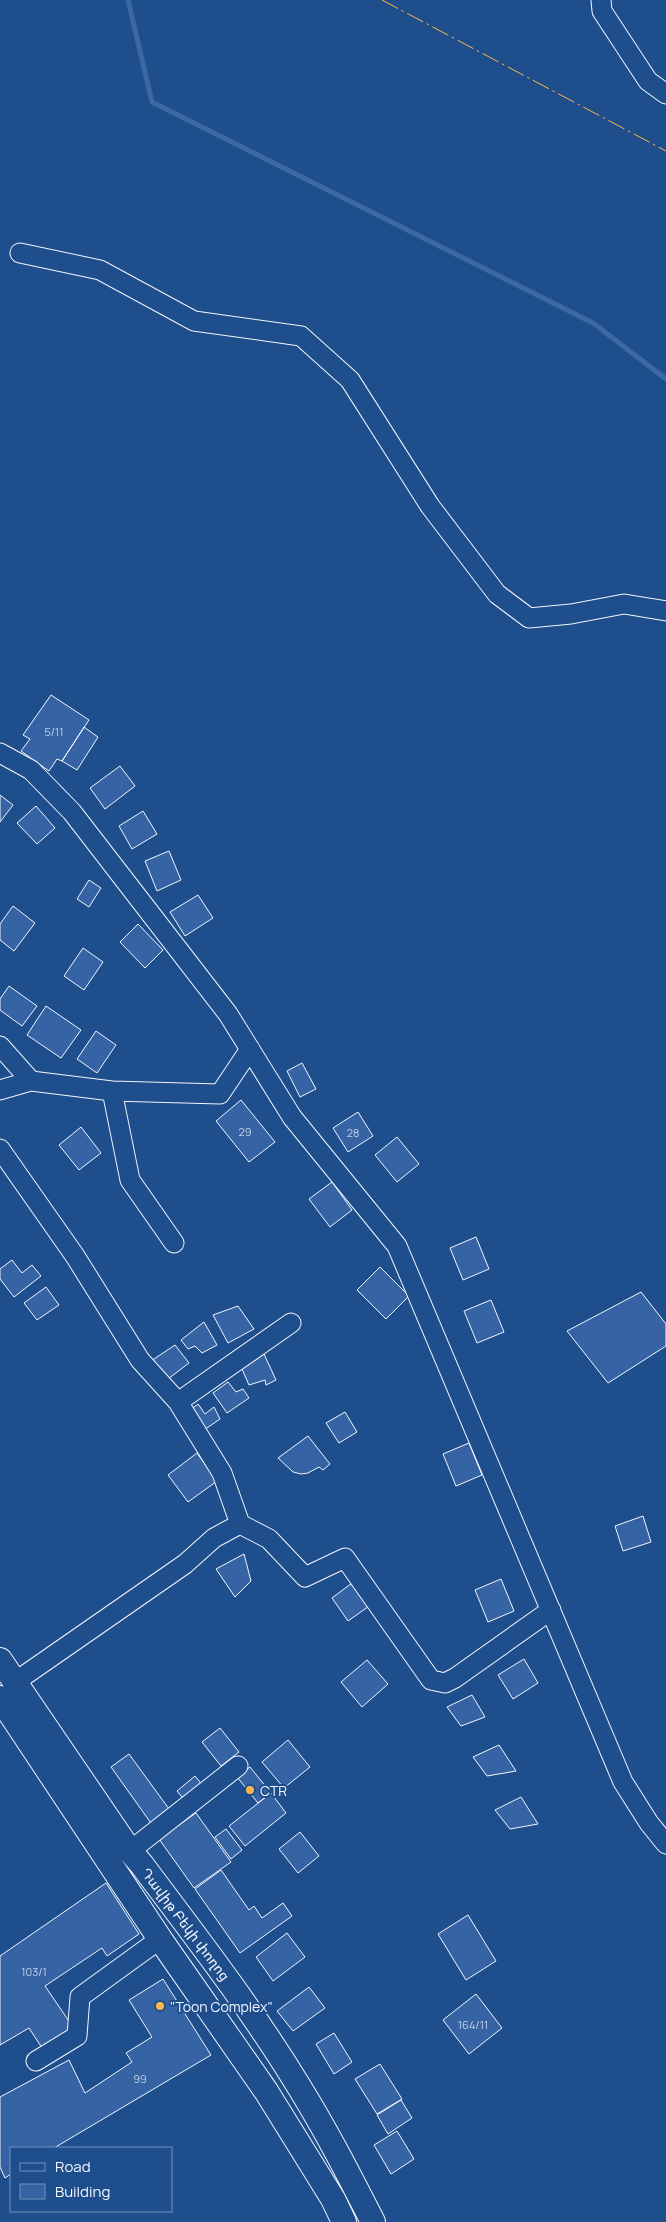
<svg xmlns="http://www.w3.org/2000/svg" width="666" height="2222" viewBox="0 0 666 2222" font-family="Manrope,'Noto Sans Armenian',sans-serif">
<style>
.lines{fill:none;stroke-linecap:round;stroke-linejoin:round}
.stream{stroke:#3b69a3;stroke-width:5}
.building{fill:#3563a3;stroke:#f2f6ff}
.minor-casing{stroke:#f2f6ff;stroke-width:21}
.major-casing{stroke:#f2f6ff;stroke-width:26}
.minor{stroke:#1f4e8c;stroke-width:19}
.major{stroke:#1f4e8c;stroke-width:24}
.power{stroke:#ffb74d;stroke-width:1;stroke-dasharray:18 4 2.5 4;stroke-linecap:butt}
.poi-dot{fill:#ffb74d;stroke:#1f4e8c;stroke-width:2}
.labels{text-anchor:middle;dominant-baseline:central;stroke-width:4;stroke-linejoin:round;paint-order:stroke}
.number-label{font-size:11px;fill:#c3d1e8}
.poi-label{font-size:14px;fill:#f2f6ff;stroke:#1f4e8c;text-anchor:start}
.street-label{font-size:14px;fill:#f2f6ff;stroke:#1f4e8c}
</style>
<rect width="100%" height="100%" fill="#1f4e8c"/>
<g class="lines">
<path class="stream" d="M128,0l24,102 441,221 73,56"/>
</g>
<path class="building" d="M51,695l38,25 -27,41 -5,-2 -8,12 -28,-20 9,-12 -7,-4z
M84,727l14,10 -21,33 -15,-9z
M120,766l15,20 -30,23 -15,-21z
M0,795l13,10 -13,17z
M36,806l19,22 -18,16 -20,-21z
M143,811l14,23 -25,15 -13,-23z
M169,851l12,29 -24,11 -12,-30z
M89,880l12,8 -12,19 -12,-8z
M198,895l15,23 -28,18 -15,-24z
M13,906l22,17 -21,28 -14,-11v-16z
M138,924l25,26 -18,18 -25,-26z
M83,948l20,14 -19,28 -20,-14z
M9,986l28,20 -15,20 -22,-16v-11z
M46,1006l35,24 -20,28 -34,-23z
M96,1031l20,14 -19,28 -20,-14z
M302,1063l14,26 -16,8 -13,-26z
M241,1100l34,42 -26,20 -33,-41z
M358,1112l15,24 -25,16 -15,-24z
M81,1127l20,26 -22,17 -20,-25z
M397,1137l22,27 -22,18 -22,-27z
M332,1182l20,28 -22,17 -21,-28z
M476,1237l13,32 -26,11 -13,-32z
M12,1260l10,13 10,-8 9,11 -27,21 -14,-18v-10z
M380,1267l29,29 -23,23 -29,-29z
M46,1287l13,18 -22,15 -13,-17z
M641,1292l25,32v22l-58,37 -41,-52z
M491,1300l13,32 -27,11 -13,-32z
M238,1306l16,23 -26,14 -15,-28z
M204,1322l13,23 -15,8 -7,-7 -7,3 -7,-9z
M175,1345l14,18 -25,19 -13,-21z
M264,1354l12,26 -10,5 -1,-5 -16,5 -7,-16z
M228,1382l8,10 7,-3 6,9 -22,15 -14,-20z
M198,1404l7,10 9,-7 6,12 -16,11 -14,-20z
M345,1412l12,20 -18,11 -13,-20z
M308,1436l22,28 -7,6 -4,-3 -11,6 -7,1 -8,-2 -15,-14z
M469,1443l13,32 -26,11 -13,-32z
M197,1453l20,28 -29,21 -20,-27z
M643,1516l8,26 -28,9 -8,-25z
M244,1554l7,27 -16,16 -19,-28z
M501,1579l13,32 -26,11 -13,-32z
M356,1580l16,24 -24,17 -16,-23z
M524,1659l14,24 -25,16 -15,-24z
M367,1660l21,24 -26,23 -21,-25z
M472,1695l13,22 -24,9 -14,-19z
M220,1728l19,24 -18,14 -19,-24z
M288,1740l22,27 -26,21 -22,-26z
M499,1745l17,26 -29,5 -14,-19z
M129,1754l43,59 -19,13 -42,-59z
M250,1767l21,26 -13,10 -21,-26z
M195,1776l9,11 -18,15 -9,-11z
M271,1793l15,20 -41,33 -16,-20z
M521,1797l17,27 -28,5 -15,-19z
M196,1813l35,49 -37,26 -35,-49z
M226,1829l16,21 -11,9 -16,-22z
M300,1832l19,24 -21,17 -19,-24z
M221,1870l28,40 5,-4 8,12 21,-15 9,13 -52,37 -45,-64z
M106,1883l33,51 -32,22 -5,-8 -57,38 30,44 -31,21 -15,-23 -29,17v-89z
M468,1915l28,46 -30,19 -28,-46z
M287,1933l18,24 -32,24 -17,-24z
M163,1979l48,76 -157,93h-43v26l-6,4 -5,-11v-70l69,-37 16,33 47,-31 -6,-9 26,-16 -23,-37z
M309,1987l16,21 -32,23 -16,-20z
M476,1994l26,34 -33,26 -26,-34z
M334,2033l18,29 -18,12 -18,-30z
M380,2064l22,35 -25,15 -22,-35z
M401,2100l11,18 -24,16 -11,-19z
M397,2131l17,28 -23,15 -17,-29z"/>
<g class="lines">
<defs>
<path id="minor" d="M601,0l1,11 46,70 18,13
M20,253l80,17 94,51 107,15 49,44 80,126 67,88 32,24 42,-4 53,-10 42,7
M0,753l31,17 41,42 156,202 64,103 105,129 226,536 26,41 17,21
M0,1046l31,35 81,10 108,3 30,-45
M0,1090l31,-9
M112,1091l18,89 44,63
M0,1149l75,107 65,104 38,42
M240,1524l-18,-51 -44,-71 113,-79
M15,1682l170,-118 29,-26 26,-14 29,15 36,38 40,-19 86,122 14,3 10,-5 96,-68
M130,1851l108,-85
M36,2061l41,-25 3,-39 80,-58"/>
<path id="major" d="M0,1660l130,191 12,14c54,72 109,143 156,220 28,45 51,90 75,137
M0,1698l160,241 106,152 67,108 11,23"/>
</defs>
<use href="#minor" class="minor-casing"/>
<use href="#major" class="major-casing"/>
<use href="#minor" class="minor"/>
<use href="#major" class="major"/>
<path class="power" d="M382,0l284,151"/>
</g>
<g class="poi-dot">
<circle cx="250" cy="1790" r="5"/>
<circle cx="160" cy="2006" r="5"/>
</g>
<g class="labels">
<g class="number-label">
<text x="54" y="731">5/11</text>
<text x="245" y="1131">29</text>
<text x="353" y="1132">28</text>
<text x="34" y="1971">103/1</text>
<text x="473" y="2024">164/11</text>
<text x="140" y="2078">99</text>
</g>
<g class="poi-label">
<text x="260" y="1790">CTR</text>
<text x="170" y="2006">"Toon Complex"</text>
</g>
<g class="street-label">
<text transform="translate(186 1924) rotate(53)">Դավիթ Բեկի փողոց</text>
</g>
</g>
<rect x="10" y="2147" width="162" height="65" fill="#1f4e8c" stroke="#7391ba"/>
<rect x="20" y="2163" width="25" height="8" fill="#1f4e8c" stroke="#7391ba"/>
<text x="55" y="2172" font-size="15" fill="#f2f6ff">Road</text>
<rect x="20" y="2184" width="25" height="15" fill="#3563a3" stroke="#7391ba"/>
<text x="55" y="2197" font-size="15" fill="#f2f6ff">Building</text>
</svg>
